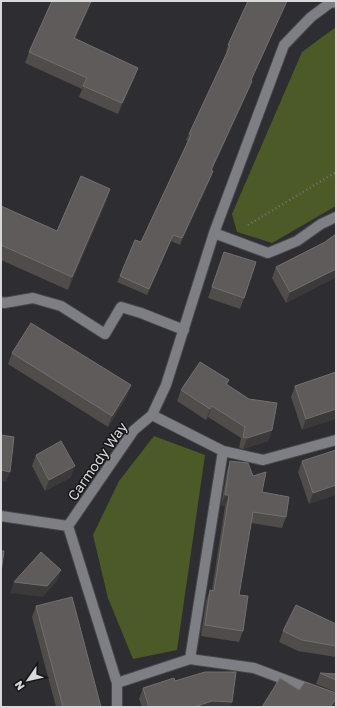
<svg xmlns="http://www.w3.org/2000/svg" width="337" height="708" viewBox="0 0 337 708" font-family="'Golos Text',sans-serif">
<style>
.green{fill:#4c5a27}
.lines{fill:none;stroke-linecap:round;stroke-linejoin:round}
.minor-casing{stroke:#48484c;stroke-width:12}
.path{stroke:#737378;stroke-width:2.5;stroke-dasharray:1 3;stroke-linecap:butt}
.minor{stroke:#7e7f84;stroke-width:10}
.wall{fill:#504c4a}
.shaded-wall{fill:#3c393a}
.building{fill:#5f5b5a;stroke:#726f6e}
.labels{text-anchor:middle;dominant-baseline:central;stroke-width:3;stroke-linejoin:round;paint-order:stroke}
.street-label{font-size:14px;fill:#d9d9dc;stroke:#151518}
</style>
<rect width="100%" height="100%" fill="#2d2d32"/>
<path class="green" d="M336,27v179l-64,37 -35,-11 -5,-18 70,-162z
M154,436l51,19 -28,195 -44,9 -25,-61 -15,-63 26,-54z"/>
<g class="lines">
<defs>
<path id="minor" d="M214,233l54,20 29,-12 24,-17 15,-7
M1,302l3,1 29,-5 28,8 44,28 16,-27 20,6 43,17
M152,415l71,36 40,9 73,-20
M1,516l67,10
M68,526l66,-96 18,-15 14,-30 48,-152 70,-188 27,-28 19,-14 6,-1
M68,526l49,157 73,-24 64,9 82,31
M190,659l33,-208
M117,707v-24"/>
</defs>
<use href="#minor" class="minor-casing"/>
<path class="path" d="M248,225l88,-53"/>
<use href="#minor" class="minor"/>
</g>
<path class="wall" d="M52,1h40l-17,38 63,29 -4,11 -16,35 -39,-17 3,-8 -57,-26 4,-11z
M248,1h39l-36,79 -1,7 -38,83 1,1 -2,7 -31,67 -9,-4 -24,54 -30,-13 3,-6 21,-34 47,-101 -2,-1 3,-6 38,-82h-1l2,-7z
M110,189l-4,13 -38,88 -67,-30v-54l56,25z
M336,234v43l-50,26 -14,-25 4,-11 49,-25z
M224,252l20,46 -4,11 -32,-11z
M12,353l119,32 -4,11 -19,31 -100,-63z
M336,372l-34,58 -11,-33 4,-11z
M229,380l-2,5 45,45 -4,11 -25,8 -4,-1 2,-10 -33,-21 -2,3 -29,-19 4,-11z
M336,450l-27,54 -11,-32 4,-11z
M36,455l35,22 -26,14 -13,-25z
M230,461l23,15 9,16 24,25 -4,11 -31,-5 -12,72 4,36 -4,11 -38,-6 5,-35 4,-11h2l13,-84 -4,-1 6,-34z
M36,606l65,101h-45l-24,-90z
M336,624v33l-38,-6 -19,-9 4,-11z
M320,673l16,1v18l-20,-8z
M175,681l55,26h-88l-3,-8 4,-11z"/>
<path class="shaded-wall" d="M91,1h1l-22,48 4,-11z
M138,68l-4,11 -16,35 4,-11z
M252,81l-2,6 -41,90 2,-7z
M213,171l-2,7 -31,67 2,-7z
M110,189l-4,13 -38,88 4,-13z
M173,235l-2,6 -24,54 2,-6z
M336,269v8l-50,26 4,-11z
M131,385l-4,11 -19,31 4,-11z
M212,406l-4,11 -2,3 4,-11z
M336,409v10l-34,11 4,-11z
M272,430l-4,11 -25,8 4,-11z
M75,466l-4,11 -26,14 4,-11z
M1,470l9,2 -4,10 -5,-1z
M336,485v10l-27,9 4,-11z
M225,495h4l-4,11 -4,-1z
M61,570l-4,11 -14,16 -33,-4 4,-11z
M336,699v4l-2,4h-4z
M212,701l20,1 -2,5h-36z"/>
<path class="building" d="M52,1h39l-17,37 64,30 -16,35 -39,-17 4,-8 -58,-26z
M248,1h39l-36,79 1,1 -41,89 2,1 -31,67 -9,-3 -24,54 -29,-13 15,-36 6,2 50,-107 -2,-1 41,-88 -2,-1z
M81,176l29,13 -38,88 -71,-32v-39l56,25z
M336,234v35l-46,23 -14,-25 49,-25z
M224,252l32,10 -12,36 -32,-11z
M31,323l100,62 -19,31 -100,-63z
M200,362l29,18 -3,4 23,15 28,4 -5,27 -25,8 -4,-1 2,-10 -33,-21 -2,3 -29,-19z
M336,372v37l-30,10 -11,-33z
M1,435l13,2 -4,35 -9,-2z
M61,441l14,25 -26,14 -13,-25z
M336,450v35l-23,8 -11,-32z
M230,461l18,2 5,13 13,-4 -4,20 27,5 -3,20 -33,-5 -14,83 9,1 -5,35 -38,-6 5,-35 4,1 15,-96h-4z
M1,551h3l-3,21z
M41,552l20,18 -14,16 -33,-4z
M72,597l29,110h-38l-27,-101z
M296,605l40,19v22l-34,-6 -19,-9z
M205,672h31l-4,30 -20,-1 -18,6h-45l-6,-19 31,-10 1,3z
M320,673l16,1v6z
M280,678l19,12 6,-8 31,11v6l-6,8h-68z"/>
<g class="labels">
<g class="street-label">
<text transform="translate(97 461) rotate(-55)">Carmody Way</text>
</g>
</g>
<rect width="337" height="708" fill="none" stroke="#d9d9dc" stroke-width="4"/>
<g transform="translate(28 680) rotate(236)" stroke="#151518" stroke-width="3" paint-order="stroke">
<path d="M0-3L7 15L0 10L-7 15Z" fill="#d9d9dc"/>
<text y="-6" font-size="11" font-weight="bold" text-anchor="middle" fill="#d9d9dc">N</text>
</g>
</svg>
